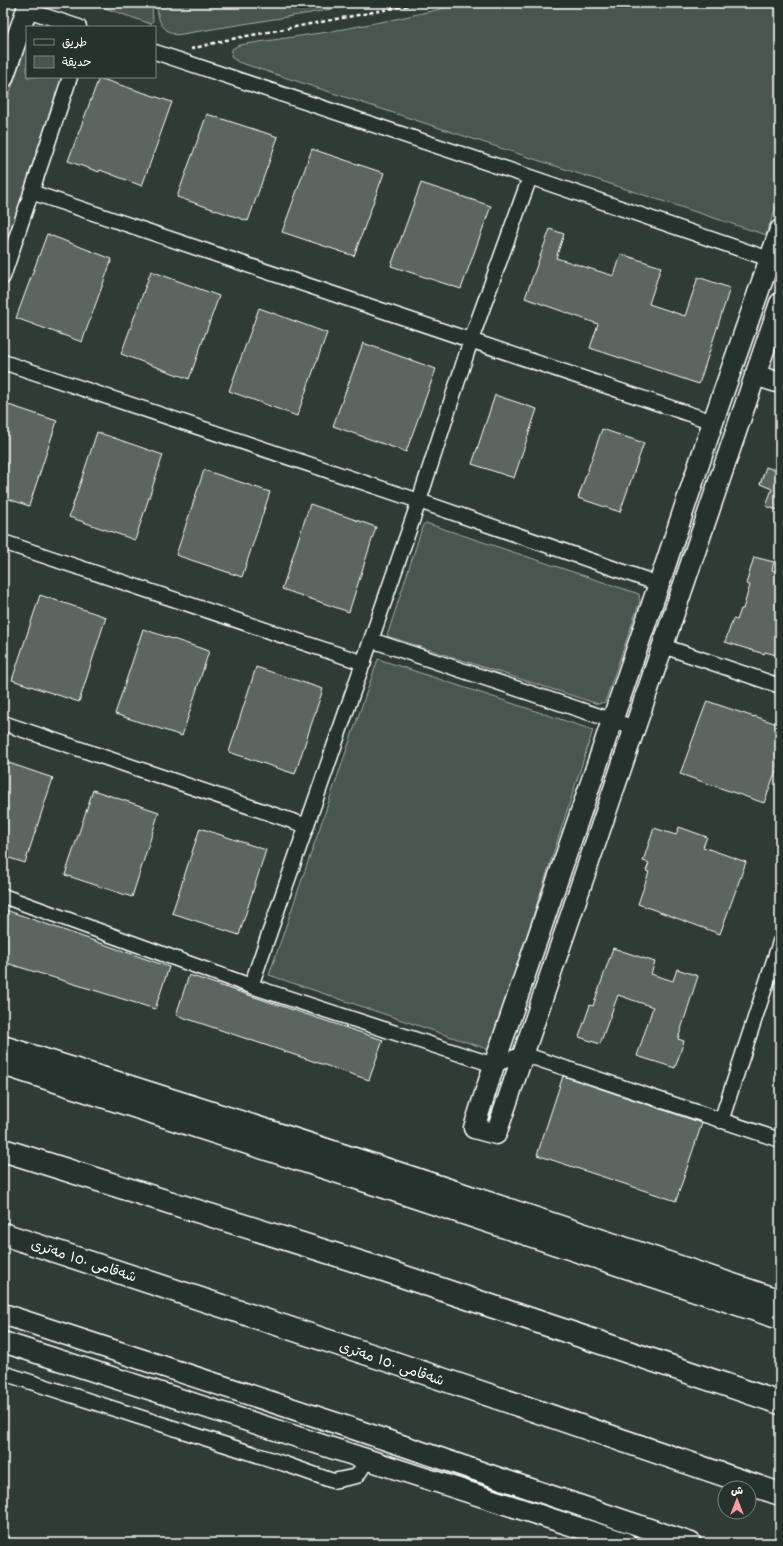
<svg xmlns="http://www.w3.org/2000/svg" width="783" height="1546" viewBox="0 0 783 1546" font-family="'Shantell Sans','Playpen Sans Arabic',sans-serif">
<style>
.green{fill:#4a544f;stroke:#a4aaa7}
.building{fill:#5b6661;stroke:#fff}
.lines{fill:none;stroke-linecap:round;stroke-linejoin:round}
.street-casing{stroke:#fff;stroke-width:17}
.secondary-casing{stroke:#fff;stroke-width:23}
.highway-casing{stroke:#fff;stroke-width:25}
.path{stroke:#fff;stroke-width:2.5;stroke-dasharray:4 3;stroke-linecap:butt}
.street{stroke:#26332d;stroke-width:14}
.secondary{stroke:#26332d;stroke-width:20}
.highway{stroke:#26332d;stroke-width:22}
.labels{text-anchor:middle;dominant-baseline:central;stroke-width:3;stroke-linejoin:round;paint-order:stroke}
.street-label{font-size:14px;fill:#fff;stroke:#26332d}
</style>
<rect width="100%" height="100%" fill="#2f3b35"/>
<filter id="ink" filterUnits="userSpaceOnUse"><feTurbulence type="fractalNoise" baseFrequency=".025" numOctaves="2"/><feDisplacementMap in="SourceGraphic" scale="8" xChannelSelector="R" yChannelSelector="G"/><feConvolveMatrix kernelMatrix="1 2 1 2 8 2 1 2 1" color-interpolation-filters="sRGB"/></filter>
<g filter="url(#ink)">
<path class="green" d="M90,3h62l1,18 -2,3z
M157,3h205l-51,10 -135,22c-17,-7 -18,-15 -19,-32z
M467,3h313v193l-14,39 -528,-173 -7,-5 1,-8 7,-4 88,-13 64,-12z
M27,42v35h35l-59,175v-139z
M426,523l213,71 1,7 -35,101 -7,2 -211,-68 36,-111z
M378,659l215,71 -103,320 -221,-75z"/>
<path class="building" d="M99,78l73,24 -30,84 -42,-16 -1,2 -31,-11z
M207,114l71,23 -30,84 -71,-24z
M312,149l72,24 -30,83 -72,-24z
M421,183l70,23 -30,83 -70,-23z
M550,229l14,5 -8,24 58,18 7,-22 40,13 -12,37 36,12 13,-39 32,11 -31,96 -109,-36 8,-24 -73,-26z
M47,234l65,25 -30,83 -66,-24z
M151,271l68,25 -30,83 -68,-25z
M259,308l68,25 -30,83 -68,-25z
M363,343l73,26 -30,83 -73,-26z
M495,395l42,14 -23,69 -42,-14z
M3,403l54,18 -28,85 -26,-9z
M602,429l42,14 -24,69 -42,-14z
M97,432l66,23 -28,85 -66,-23z
M766,467l14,5v39l-14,-5 6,-17 -12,-5z
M204,470l66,22 -28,85 -66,-22z
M310,504l66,23 -27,85 -67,-23z
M754,557l20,5 -2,8 8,3v83l-15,-4 -1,2 -39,-12 8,-23 4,1 4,-11h2l7,-24 -4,-1z
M40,595l66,22 -27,85 -67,-22z
M143,629l66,22 -27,85 -67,-22z
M256,667l67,22 -28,85 -66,-22z
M707,701l47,16v-1l26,9v34l-16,44 -84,-29z
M3,761l50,17 -28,85 -22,-7z
M93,790l66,22 -27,85 -67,-22z
M679,827l28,10 -4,10 43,15 -26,72 -82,-30 11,-32 -3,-1 3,-8 -6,-2 11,-33 22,7z
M200,828l66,22 -27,85 -67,-22z
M3,909l166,58 -14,42 -152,-47z
M613,948l42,14 -4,12 22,7 4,-12 21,7 -20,63 6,2 -9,27 -38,-12 16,-49 -35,-12 -18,49 -21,-7 11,-32 3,1z
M189,975l194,65 -14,40 -193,-65z
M563,1076l139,47 -26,78 -139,-46z"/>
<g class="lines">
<defs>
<path id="street" d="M27,10l52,17
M155,52l375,125 239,82
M31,192l682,230
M3,277l67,-200
M3,362l416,139 240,83
M3,542l361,121
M371,640l264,88
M663,646l117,40
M3,723l304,103
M3,896l248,90 243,79 29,-11 257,86
M251,986l120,-346 48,-139 52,-161 59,-163
M721,1121l59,-179
M3,1373l282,91 48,17 24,-5 11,-17"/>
<path id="secondary" d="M3,78l26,-75
M780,230l-67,192 -54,162 -165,481 -20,63 22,6 284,-831
M755,375l25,8
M3,1046c260,81 519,166 777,254
M3,1065l391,126 386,128
M3,1314l336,110 352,119
M3,1342l623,201"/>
<path id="highway" d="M3,1150l369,116 408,137
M3,1234l389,128 388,132"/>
</defs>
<use href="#street" class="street-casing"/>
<use href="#secondary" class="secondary-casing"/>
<use href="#highway" class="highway-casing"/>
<path class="path" d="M191,49l35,-9 195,-37"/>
<use href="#street" class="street"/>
<use href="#secondary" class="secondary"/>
<use href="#highway" class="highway"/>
</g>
</g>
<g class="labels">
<g class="street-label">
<text transform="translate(84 1260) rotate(18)">شەقامی ١٥٠ مەتری</text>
<text transform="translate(392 1363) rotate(19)">شەقامی ١٥٠ مەتری</text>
</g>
</g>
<rect width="783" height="1546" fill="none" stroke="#26332d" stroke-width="16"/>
<rect x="8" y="8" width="767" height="1530" fill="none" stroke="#fff" stroke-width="1.5" filter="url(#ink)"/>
<rect x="26" y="26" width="130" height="52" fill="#26332d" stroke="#7d8581"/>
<rect x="34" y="39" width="20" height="6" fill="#26332d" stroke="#7d8581"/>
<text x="62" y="46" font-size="12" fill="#ffffff">طريق</text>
<rect x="34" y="56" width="20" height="12" fill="#4a544f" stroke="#7d8581"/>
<text x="62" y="66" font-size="12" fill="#ffffff">حديقة</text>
<g transform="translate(737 1500)"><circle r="19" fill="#26332d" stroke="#7d8581"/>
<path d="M0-3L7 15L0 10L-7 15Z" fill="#ff9aa2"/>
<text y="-6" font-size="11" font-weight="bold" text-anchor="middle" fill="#ffffff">ش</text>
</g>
</svg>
